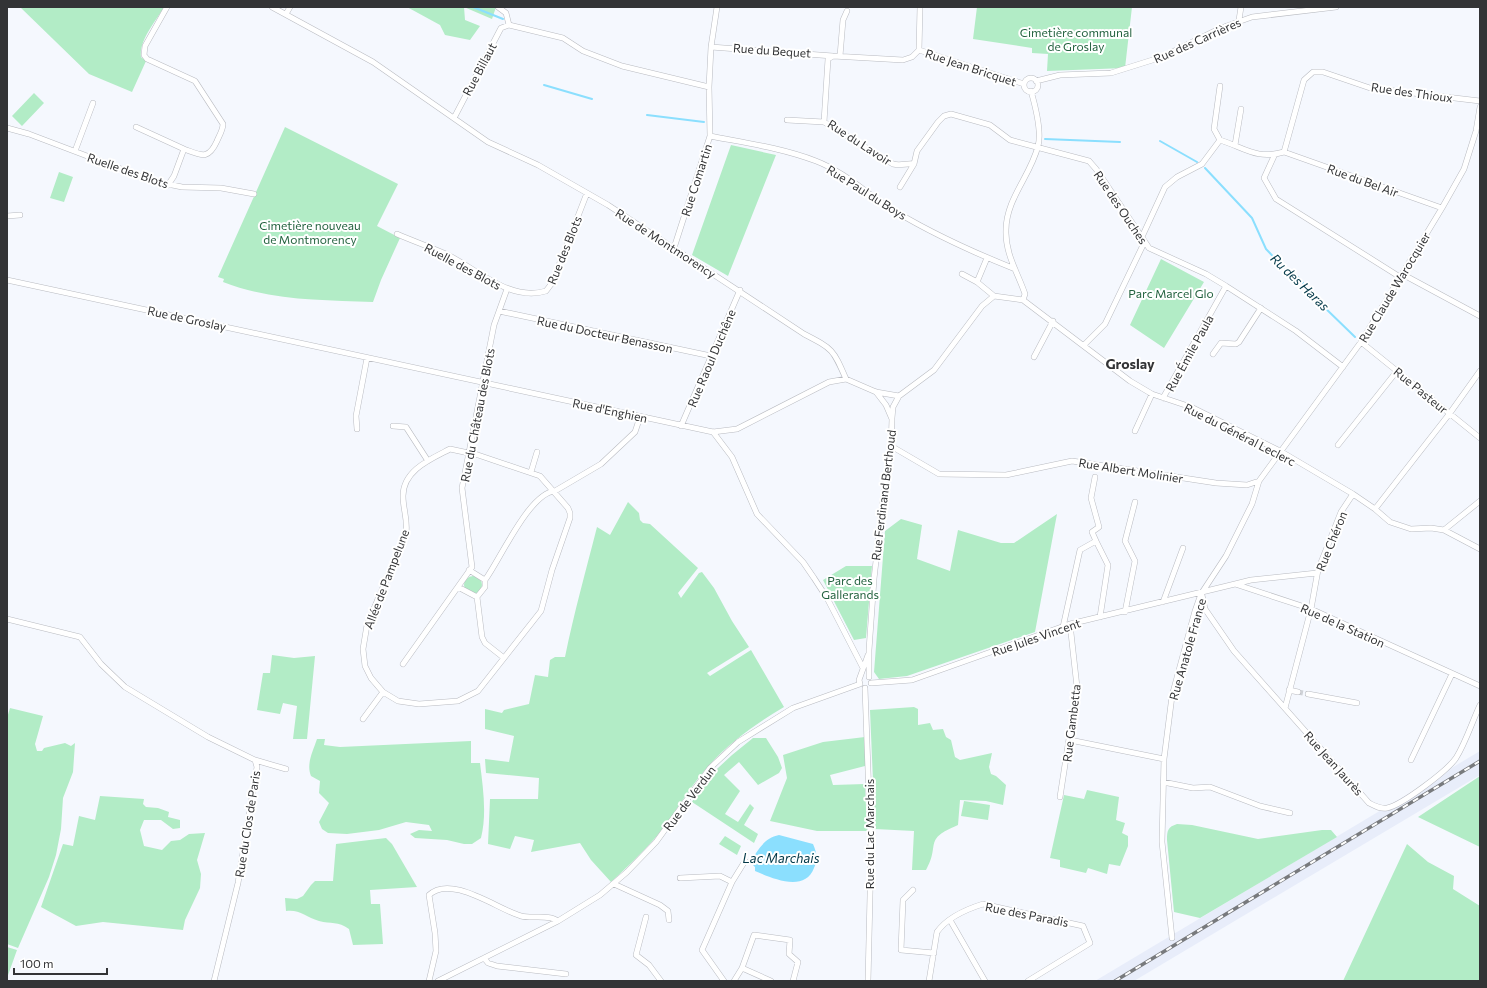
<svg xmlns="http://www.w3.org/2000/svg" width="1487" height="988" viewBox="0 0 1487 988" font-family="Commissioner,sans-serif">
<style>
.built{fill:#e8edfa}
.green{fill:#b2ecc6}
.water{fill:#8bdffe}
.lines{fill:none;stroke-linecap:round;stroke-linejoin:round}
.stream{stroke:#8bdffe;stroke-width:2}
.minor-tunnel{stroke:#ced1d6;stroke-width:5;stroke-dasharray:5 2.5;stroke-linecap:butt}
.minor-casing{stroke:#b9bbc1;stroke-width:6}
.minor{stroke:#fff;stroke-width:5}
.rail-casing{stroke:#787a7d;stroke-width:3.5}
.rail{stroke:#fff;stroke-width:2;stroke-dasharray:6;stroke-linecap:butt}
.labels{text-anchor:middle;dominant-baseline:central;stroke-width:4;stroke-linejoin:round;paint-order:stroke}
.park-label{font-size:12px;fill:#23623f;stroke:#fff}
.street-label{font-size:12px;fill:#333436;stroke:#fff}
.water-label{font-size:13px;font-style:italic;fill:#023848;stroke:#fff}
.quarter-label{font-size:14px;font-weight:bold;fill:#333436;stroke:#fff}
</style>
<rect width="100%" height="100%" fill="#f5f8fe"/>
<path class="built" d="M1480,751v24l-346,206h-39z"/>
<path class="green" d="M20,7h144c-8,14 -25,33 -23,50l5,4 -14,31 -43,-18z
M407,7h89l-4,12 -28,-12 1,13 15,6 -10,14 -25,-5 -5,-10z
M977,7h155l-7,61 -78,3 1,-17 -16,-1v-5l-59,-9z
M34,93l10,10 -22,23 -10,-10z
M285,127l113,57 -21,42 23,12 -19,42 -8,22c-52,-2 -101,-1 -150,-20l1,-3 -6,-2z
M731,145l45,10 -48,121 -36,-21z
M59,172l14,5 -9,25 -14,-4z
M1161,259l43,23 -40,66 -34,-23z
M628,502l11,11 1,7 3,3 7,1 48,44 -20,25 3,5 18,-25 3,-1 12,16 18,33 17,26 -42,26 3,3 41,-26 33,57c-30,18 -57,37 -79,63 -18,21 -31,45 -49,67 -14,16 -29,30 -45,45l-20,-22 -11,-17 -49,9 3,-12 -19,-4 -5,13 -22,-5 2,-45h48l1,-21 -53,-5 -1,-14 24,3 5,-26 -29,-7v-20l17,4 2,-3 25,-6 6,-29 13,2 2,-17 5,-3h10c9,-44 21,-87 32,-130l13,8z
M1057,514l-22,118 -128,44 -28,3 -5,-7 11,-141 16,-12 21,6 -5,34 33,12 8,-41 43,13h13z
M846,566h26l-6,72 -12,2 -31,-60z
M464 585a9 9 0 1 1 18 0a9 9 0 1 1-18 0Z
M272,655l22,3 21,-2 -8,83h-14l4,-33 -14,-3 -3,11 -23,-4 6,-37h7z
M914,707l4,2v16l12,-2 3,7 10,-1 3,8 5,3 4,17 5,3 32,-7 -3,14 2,7 5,2 10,9 -3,20 -17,-4 -26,-1 -2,25c-36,15 -17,19 -32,45h-14l2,-39 -39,-2 -5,-119z
M10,708l33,8 -8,28 2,7h5l2,-3 21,-5 6,3 4,-3 -2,29 -10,26 -2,31 -5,26 -7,22 -31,71 -11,-4v-226z
M865,737v29l-35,9 3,10 32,-1 2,47h-50l-47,-10 17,-43 -4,-23 40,-13z
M753,738h13l12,19 4,11 -3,5 -21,12 -19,-23 -15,13 16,16 -15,23 13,8 12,-18 4,4 -10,17 14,9 -4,9 -62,-41 12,-21 28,-26z
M317,739h8l-1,6 16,2 131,-6v22h9c3,25 7,51 1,75l-9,6h-8l-17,-4 -32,-2 -5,-4 9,-4 13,1 -3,-6 -23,-3 -27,8 -32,4 -19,-1 -6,-4 -3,-7 10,-19 -10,-10 1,-12 -9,-5c-5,-12 2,-25 6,-37z
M1480,776v71l-62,-30z
M1087,790l32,7 -3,23 9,3 -3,10 6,3v10l-8,20 -11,-2 -2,10 -19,-6 -2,5 -26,-6v-7l-10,-2 14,-63 20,4z
M100,796l44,3 -1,5 3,3 12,1 11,4 -1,5 12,3v8l-7,1 -12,-9h-17l-4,10 4,16 18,4 9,-9 9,-1 9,-6 16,-1 -8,27 4,14 -1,14 -15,32 -2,10 -80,-8 -27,4 -35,-19 22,-63 10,2 6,-30 16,4z
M964,801l26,4 -2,15 -27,-4z
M1177,824l15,1 66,14 64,-9h9l6,7 -137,81 -26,-6 -7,-72c0,-10 1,-13 10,-16z
M725,836l16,10 -4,9 -18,-11z
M386,838l6,6 25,43 -47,3 1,14h9l3,40 -30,1 -4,-16c-11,-8 -18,-5 -30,-8 -13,-4 -20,-12 -33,-10l-1,-13 12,1 6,-3 8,-11 4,-4h18l3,-37z
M1407,844l21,18 26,14 -1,13 27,17v75h-137z
M7,947l10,3 -10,28z"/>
<path class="water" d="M779,835l34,9c4,9 5,16 1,24 -9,25 -43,10 -59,3v-4l-5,-5c8,-12 14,-24 29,-27z"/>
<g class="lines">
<path class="stream" d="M473,7l30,12
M544,85l48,14
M647,115l57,7
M1045,139l75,3
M1160,141l37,21
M1205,168l47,50 14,31 19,20 11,6 25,29 34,33"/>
<path class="minor-tunnel" d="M1298,692l10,2"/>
<defs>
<path id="minor" d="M167,7l-22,39 -1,9 3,4 48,22 28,43c0,6 -4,12 -6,17 -9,20 -16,14 -33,8l-10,27 -6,9
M272,7l101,55 115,80 50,23 70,40 196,129c29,15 29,15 42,45l30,13 23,4 35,-26 48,-64 12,-10 29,4 107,81 22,13 39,13 89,44 73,43 22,15 15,13 21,7 20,-1 13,2 36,19
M498,7l8,6 3,12
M286,14l4,-7
M1239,20l2,-13
M711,47l122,9
M919,50l-7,7 -9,3 -70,-4 -5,3 -4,63 69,42c8,2 14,-1 21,0l3,-13 21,-29 6,-6 7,-2 39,11 20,15 79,21 7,8 53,79 57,26 20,12 70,45 47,36
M919,50l105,34
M919,50l1,-43
M840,56l3,-36 4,-9
M1024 85a7 7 0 1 1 14 0a7 7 0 1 1-14 0Z
M1036,81l24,-6 51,-2 51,-16 59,-29 31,-11 84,-10
M454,118l47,-90 8,-3 54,13 20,13 39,15 87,21
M787,120l37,2
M136,127l48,22
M7,128l22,6 124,47 29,6 39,1 33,6
M710,136c36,7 72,12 106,25 26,10 47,29 69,44 41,26 85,46 130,64
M1220,140l-6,-11 6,-43
M1235,145l6,-36
M75,151l18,-48
M1284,152l20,-72 9,-8h10l47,16 110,13
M1284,152l158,56
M1275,154l-11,24 12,21 124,78
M900,187l14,-23
M7,216l13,-1
M397,234c16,7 33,13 49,20 31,15 64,48 100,37l6,-8 35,-90
M1141,239l24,-52 12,-10 25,-13 18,-24c25,8 37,20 64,12
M674,248l36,-112 -1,-49 2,-40 6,-40
M987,258l-10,24 17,14
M962,274l15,8
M1402,274l78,42
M7,280l706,152 24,-3 92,-47 17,-3
M1023,300l2,-6c-7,-21 -20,-40 -19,-64 0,-31 25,-55 32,-84 4,-14 -3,-41 -7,-55
M499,311l212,45
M1361,342l119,96
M1084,345l21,-21 39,-81
M1213,354l8,-11 15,1 3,-2 22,-34
M1034,357l19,-36
M1163,398l63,-112
M892,418l1,-11 6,-11
M393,426l13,1 22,34
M681,426l59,-136
M357,429l-1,-13 11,-58
M1135,431l17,-37
M713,432l19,25 25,57 46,48 11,16 13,20 36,70
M1338,445l59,-74
M891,446l48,28 67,1 66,-14 144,22 31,2 12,-4
M450,449l28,6 62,21 28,32 2,5v5l-18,52 -11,41 -63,80 -20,10 -39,3 -21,-3 -15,-9 -12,-14 -6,-12 -2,-17 4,-24 39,-92c2,-13 -3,-24 -3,-37 0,-26 28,-37 47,-47z
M531,472l6,-20
M1095,477l-4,21 8,29 -7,5 4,9
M1375,509l75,-96 30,-42
M1444,530l36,-29
M469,570l16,10
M1235,584l16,-4 66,-7
M458,587l19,10
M1202,595l3,14 29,42 135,152c6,3 11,6 18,5 15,-3 60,-37 69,-50 10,-16 16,-36 24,-53
M1163,602l20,-54
M1125,612l10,-51 -10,-20 10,-39
M7,619l73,18 21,27 24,23 83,50 47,23 2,7 -19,116 -24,98
M1063,627l17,-77 16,-9 12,24 -8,52
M504,658l-19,-15 -3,-6 -5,-40 8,-10v-7c15,-20 44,-87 70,-89l46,-27 34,-32 5,-15
M403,664l69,-97 -10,-79 32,-163 13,-36
M869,677v-27l5,-71 8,-72 9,-61 1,-27 -6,-14 -10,-13
M871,683l41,-3 158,-56 165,-40 76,25 169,77
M860,684l-1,-4 9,-25
M865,688l6,165 -3,128
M1289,690l9,2
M1308,694l49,9
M1285,708l26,-99 7,-39 23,-58 12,-18
M363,719l20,-27
M1070,740l94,19
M255,760l31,9
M1411,760l41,-86
M1163,782l30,6 17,-1 50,19 30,7
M1060,797l17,-110 -7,-63
M680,878l40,-2 12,6
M614,884l46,21 8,6 1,9
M913,890l-10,10 -2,50 33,3
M646,917l-10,38 13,10 12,16
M950,920l35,61
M1172,938l-10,-96 2,-83 8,-63 23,-85 6,-17 25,-38 26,-52 7,-23 102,-139 81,-134 22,-39 12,-38 4,-24
M484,958l4,5 9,3 69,8
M742,968l29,13
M429,981l7,-30 -1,-18 -6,-38c22,-21 68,14 92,21 11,3 28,-2 37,5
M438,981l120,-60 42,-26 27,-23 29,-30 54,-74 28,-26 55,-34 67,-24
M724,981l-22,-31 30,-68 13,-21
M734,981l8,-13 12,-33 36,5 -1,14 9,8 -5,19
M929,981l8,-49c10,-14 30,-23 46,-28l100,22 7,17 -62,38"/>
</defs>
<use href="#minor" class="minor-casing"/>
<use href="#minor" class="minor"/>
<defs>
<path id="rail" d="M1115,981l365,-220"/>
</defs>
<use href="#rail" class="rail-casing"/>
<use href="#rail" class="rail"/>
</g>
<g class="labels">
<g class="park-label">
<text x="1076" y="32">Cimetière communal<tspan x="1076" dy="14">de Groslay</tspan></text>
<text x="310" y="225">Cimetière nouveau<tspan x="310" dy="14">de Montmorency</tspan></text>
<text x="1171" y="293">Parc Marcel Glo</text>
<text x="850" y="580">Parc des<tspan x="850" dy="14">Gallerands</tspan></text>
</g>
<g class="street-label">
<text transform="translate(1197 40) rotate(-24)">Rue des Carrières</text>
<text transform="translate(772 50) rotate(4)">Rue du Bequet</text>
<text transform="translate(971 67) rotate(18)">Rue Jean Bricquet</text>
<text transform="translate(479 69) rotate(-62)">Rue Billaut</text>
<text transform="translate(1412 92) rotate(8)">Rue des Thioux</text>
<text transform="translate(860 142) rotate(33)">Rue du Lavoir</text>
<text transform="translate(128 170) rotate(19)">Ruelle des Blots</text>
<text transform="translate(696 180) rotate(-72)">Rue Comartin</text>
<text transform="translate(1363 180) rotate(20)">Rue du Bel Air</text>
<text transform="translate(867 192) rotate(32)">Rue Paul du Boys</text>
<text transform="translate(1121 207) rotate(56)">Rue des Ouches</text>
<text transform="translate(666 243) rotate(33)">Rue de Montmorency</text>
<text transform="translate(564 250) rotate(-68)">Rue des Blots</text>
<text transform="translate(463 266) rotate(28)">Ruelle des Blots</text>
<text transform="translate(1394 287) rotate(-59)">Rue Claude Warocquier</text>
<text transform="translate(187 318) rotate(12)">Rue de Groslay</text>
<text transform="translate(605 334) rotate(12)">Rue du Docteur Benasson</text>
<text transform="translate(1189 353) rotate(-61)">Rue Émile Paula</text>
<text transform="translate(711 358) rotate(-67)">Rue Raoul Duchêne</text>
<text transform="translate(1421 390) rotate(39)">Rue Pasteur</text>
<text transform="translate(610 410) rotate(12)">Rue d'Enghien</text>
<text transform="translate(477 415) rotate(-79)">Rue du Château des Blots</text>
<text transform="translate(1240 434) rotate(27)">Rue du Général Leclerc</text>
<text transform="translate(1131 470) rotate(9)">Rue Albert Molinier</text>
<text transform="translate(883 495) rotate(-83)">Rue Ferdinand Berthoud</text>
<text transform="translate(1331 541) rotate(-68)">Rue Chéron</text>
<text transform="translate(386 579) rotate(-69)">Allée de Pampelune</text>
<text transform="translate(1343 625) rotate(24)">Rue de la Station</text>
<text transform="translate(1036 637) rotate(-19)">Rue Jules Vincent</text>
<text transform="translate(1187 649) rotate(-74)">Rue Anatole France</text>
<text transform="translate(1071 723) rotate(-83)">Rue Gambetta</text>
<text transform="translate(1334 763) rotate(48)">Rue Jean Jaurès</text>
<text transform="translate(689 798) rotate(-53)">Rue de Verdun</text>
<text transform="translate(247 824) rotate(-81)">Rue du Clos de Paris</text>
<text transform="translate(869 834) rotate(-90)">Rue du Lac Marchais</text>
<text transform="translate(1027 914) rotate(11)">Rue des Paradis</text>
</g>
<g class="water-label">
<text transform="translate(1300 282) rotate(44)">Ru des Haras</text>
<text x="781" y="858">Lac Marchais</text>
</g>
<g class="quarter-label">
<text x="1130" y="363">Groslay</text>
</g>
</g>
<rect width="1487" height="988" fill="none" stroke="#333436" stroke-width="16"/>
<path d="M14 968v6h93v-6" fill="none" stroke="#333436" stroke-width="2"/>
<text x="20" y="968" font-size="12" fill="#333436" stroke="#ffffff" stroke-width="3" paint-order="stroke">100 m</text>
</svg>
